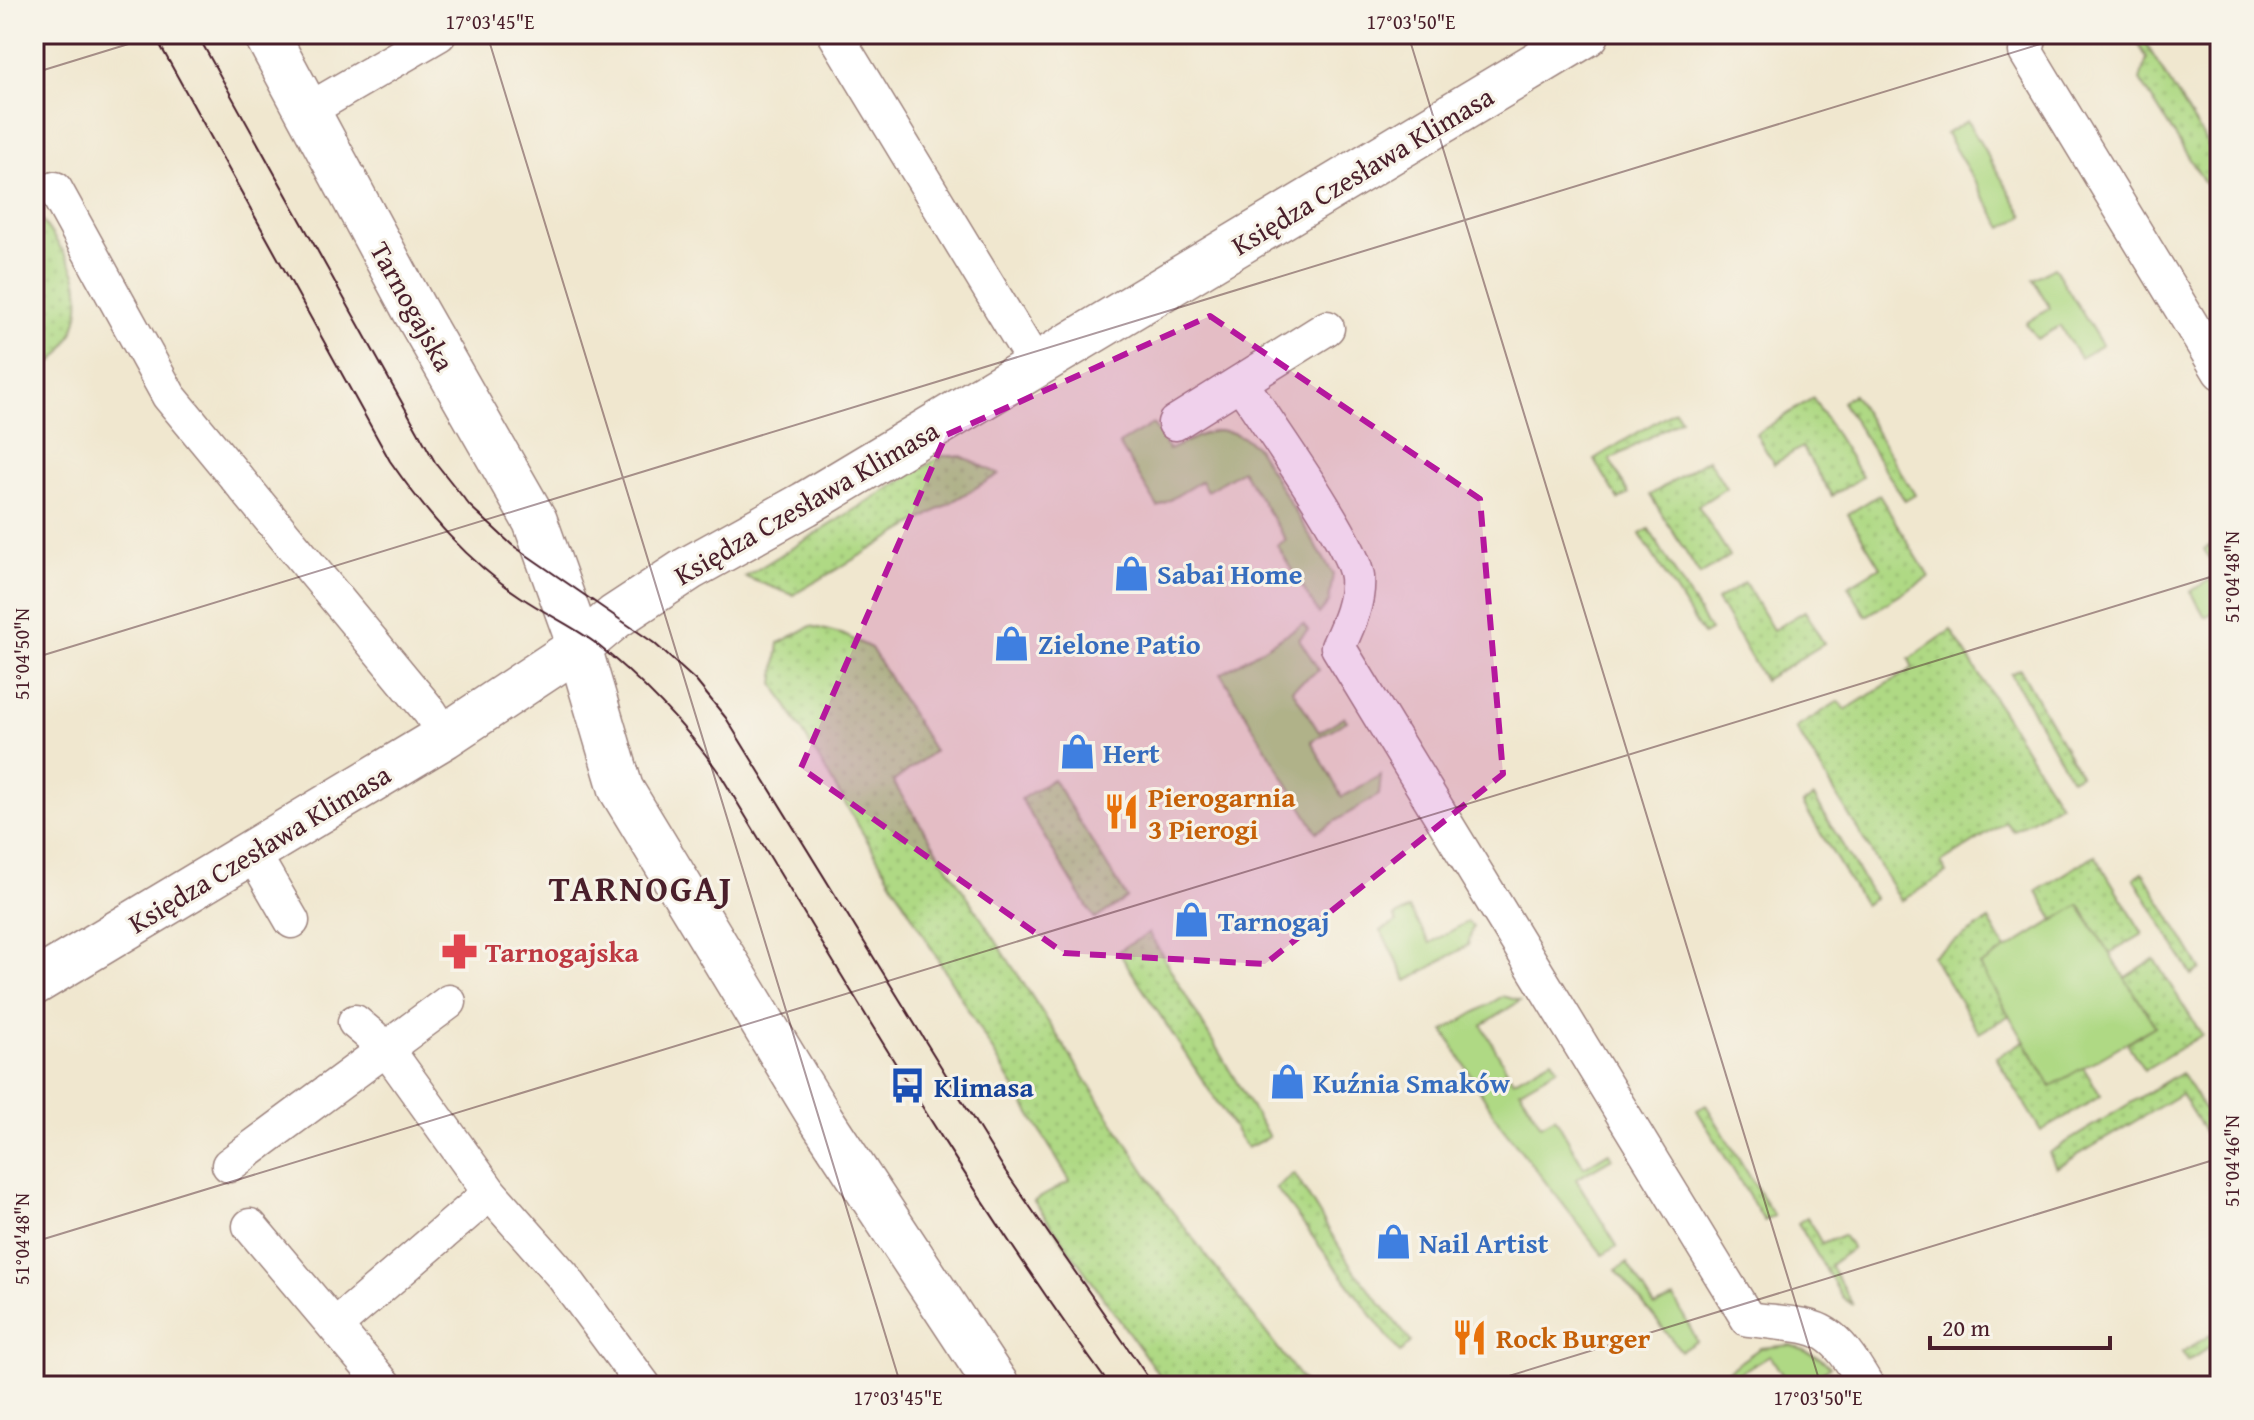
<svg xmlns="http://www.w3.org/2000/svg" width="2254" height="1420" viewBox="0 0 2254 1420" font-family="'Gentium Book Plus',serif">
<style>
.grass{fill:url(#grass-dots);stroke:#7c7c58;stroke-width:2}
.green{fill:#afd984;stroke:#7c7c58;stroke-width:2}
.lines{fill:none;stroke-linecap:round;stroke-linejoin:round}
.lane-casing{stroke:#9d837d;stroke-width:37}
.street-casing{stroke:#9d837d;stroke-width:47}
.secondary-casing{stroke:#9d837d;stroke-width:47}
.lane{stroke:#fff;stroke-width:34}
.street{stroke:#fff;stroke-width:44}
.secondary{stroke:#fff;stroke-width:44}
.tram{stroke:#4a1f2b;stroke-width:2}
.marked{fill:#b5179e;fill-opacity:0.2;stroke:#b5179e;stroke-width:6;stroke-dasharray:16 10;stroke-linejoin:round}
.ticks{fill:none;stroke:#4a1f2b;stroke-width:2;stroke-opacity:0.45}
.labels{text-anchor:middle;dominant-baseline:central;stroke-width:6;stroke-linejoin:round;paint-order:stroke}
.street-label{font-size:28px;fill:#4a1f2b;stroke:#f7f3e8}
.shop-label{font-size:28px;font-weight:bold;fill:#366cbe;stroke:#f7f3e8;text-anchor:start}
.food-label{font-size:28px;font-weight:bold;fill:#c56008;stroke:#f7f3e8;text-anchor:start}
.health-label{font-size:28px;font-weight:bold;fill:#be3a42;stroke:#f7f3e8;text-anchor:start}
.transit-label{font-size:28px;font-weight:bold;fill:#164399;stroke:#f7f3e8;text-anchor:start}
.district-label{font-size:36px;font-weight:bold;letter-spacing:2px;fill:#4a1f2b;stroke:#f7f3e8}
.neatline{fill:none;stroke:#4a1f2b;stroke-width:3}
.ticks-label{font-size:20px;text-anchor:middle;fill:#4a1f2b}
</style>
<defs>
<pattern id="grass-dots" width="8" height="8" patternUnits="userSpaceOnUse" patternTransform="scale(2)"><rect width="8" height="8" fill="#afd984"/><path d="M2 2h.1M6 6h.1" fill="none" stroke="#98ba72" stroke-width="1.8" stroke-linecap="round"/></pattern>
</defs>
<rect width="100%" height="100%" fill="#f7f3e8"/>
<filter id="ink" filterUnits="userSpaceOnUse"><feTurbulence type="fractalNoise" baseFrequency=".0125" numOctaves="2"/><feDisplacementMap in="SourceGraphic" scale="16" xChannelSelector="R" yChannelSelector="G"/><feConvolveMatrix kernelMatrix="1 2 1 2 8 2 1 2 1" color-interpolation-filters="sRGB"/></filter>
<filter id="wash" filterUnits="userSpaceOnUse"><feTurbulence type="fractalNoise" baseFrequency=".006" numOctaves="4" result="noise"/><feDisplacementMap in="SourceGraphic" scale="32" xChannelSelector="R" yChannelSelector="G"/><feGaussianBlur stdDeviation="1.8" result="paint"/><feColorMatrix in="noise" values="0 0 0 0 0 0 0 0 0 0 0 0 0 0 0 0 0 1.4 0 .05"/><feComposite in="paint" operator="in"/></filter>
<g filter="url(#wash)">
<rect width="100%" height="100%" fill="#f0e7cf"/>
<path class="grass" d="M2132,34h8l80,130v43l-80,-127 7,-22z
M34,208c12,19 28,39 38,59 19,43 -1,86 -38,109z
M1853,394l62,101 -10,6 -63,-99z
M1813,398l49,79 -30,19 -30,-49 -28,17 -18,-30z
M1675,410l6,9 -71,41 19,34 -10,6 -25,-41z
M942,456h19l38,18 -206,121 -48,-18z
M1708,459l18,29 -28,18 32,50 -30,19 -50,-80z
M1879,495l50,82 -63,39 -18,-30 32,-19 -32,-53z
M1649,529l61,102 -7,4 -63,-101z
M1745,583l28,47 32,-19 19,33 -60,36 -47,-80z
M811,626l33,9 27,13 63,103 -41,31 272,420 142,184h-140l-133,-185 36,-20 -296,-497 5,-41z
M1951,630l109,174 -47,27 -7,-9 -65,41 6,10 -46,28 -105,-173 43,-27 6,9 68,-42 -4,-9z
M2020,669l60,105 -9,5 -60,-105z
M1053,779l74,119 -32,21 -74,-120z
M1814,797l60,101 -10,7 -61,-101z
M2095,855l48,79 -34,20 -29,-49 -26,15 -17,-29z
M2143,872l58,97 -9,6 -58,-97z
M1989,920l17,30 -26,16 30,49 -31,18 -47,-77z
M1149,933l120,204 -22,11 -129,-197z
M2154,959l48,76 -58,35 -17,-27 28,-17 -31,-48z
M2024,1041l27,45 32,-19 18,29 -60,35 -45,-74z
M2181,1072l39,62v15l-4,2 -35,-57 -125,74 -7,-15z
M1706,1105l68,111 -10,5 -67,-111z
M1294,1173l57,93 60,76 -11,11 -124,-165z
M1807,1217l15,27 21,-9 9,14 -22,16 23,40 -11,-8 -44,-74z
M2220,1329v11l-32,21 -6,-9z"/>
<path class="green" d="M1967,121l57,95 -21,12 -57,-94z
M2054,267l48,78 -22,13 -20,-32 -23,13 -11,-16 24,-15 -17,-29z
M1153,424l16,26c34,-16 54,-32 87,-3l77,127 -4,28 -10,12 -42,-69 9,-5 -44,-70 -35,21 -6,-10 -43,26 -39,-63z
M2220,540v69l-15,8 -14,-26 27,-16 -14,-26z
M1303,624l5,6 -9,9 20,31 -27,19 27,43 25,-15 3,4 -36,20 31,56 39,-22 -2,20 -62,37 -96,-158z
M2079,905l76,121 -104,60 -71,-120z
M1409,909l21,34 37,-21 6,4 -5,19 -61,36 -26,-50 16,-9 -3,-5z
M1503,996l17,5 -38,24 31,56 39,-22 6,9 -38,22 21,35 14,-8 29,50 25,-15 3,6 -36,21 41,67 -14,9 -103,-131 -56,-93z
M1627,1263l28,44 19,-9 23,43 -16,10 -65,-81z
M1791,1345l28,12 11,10 -27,19h-14l-19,-31 -53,31h-11l54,-38z"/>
</g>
<g filter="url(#ink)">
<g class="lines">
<defs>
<path id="lane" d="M835,34l201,331
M2030,34l-4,18 194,320
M307,111l132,-77
M55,189l114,207 261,316 15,24
M1241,383c23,36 112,159 116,194 2,25 -9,48 -19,70l410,672c72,9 80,1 119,67
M1175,423l152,-95
M252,852l40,69
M229,1165l220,-163
M490,1193l73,83 81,110
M250,1226l135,160
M335,1326l155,-133 -104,-145 -31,-26"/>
<path id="street" d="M34,983l411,-247 134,-89 36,-30 73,-48 117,-65 782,-470"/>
<path id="secondary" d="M266,34l149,277 120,210 39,109 47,159 200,330 176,267"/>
</defs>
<use href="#lane" class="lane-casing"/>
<use href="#street" class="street-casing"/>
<use href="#secondary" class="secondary-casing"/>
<use href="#lane" class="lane"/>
<use href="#street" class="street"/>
<use href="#secondary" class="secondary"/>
<path class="tram" d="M154,34l236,427c37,53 77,100 131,136 23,16 50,28 73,45 49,39 90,82 126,132 126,208 247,417 390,612
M197,34l238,428 35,44 42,39 142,98 42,38 30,37 280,454 148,214"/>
</g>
</g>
<path class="marked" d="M1210,316l270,183 23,275 -238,190 -201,-11 -263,-185 145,-333z"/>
<path class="ticks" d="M487,34l414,1352M1408,34l413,1352M34,73l127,-39M34,658l2039,-624M34,1242l2186,-668M1476,1386l744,-228"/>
<defs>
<symbol id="shop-bare" viewBox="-9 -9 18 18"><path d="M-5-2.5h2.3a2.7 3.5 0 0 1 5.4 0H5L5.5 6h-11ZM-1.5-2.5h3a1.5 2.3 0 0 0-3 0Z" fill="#3f7fe0" stroke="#f7f3e8" stroke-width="2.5" paint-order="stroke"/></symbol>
<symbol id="restaurant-bare" viewBox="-9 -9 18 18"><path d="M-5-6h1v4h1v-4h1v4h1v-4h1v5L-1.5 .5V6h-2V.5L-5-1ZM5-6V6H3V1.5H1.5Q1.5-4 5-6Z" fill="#e8710a" stroke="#f7f3e8" stroke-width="2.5" paint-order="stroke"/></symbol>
<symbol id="pharmacy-bare" viewBox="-9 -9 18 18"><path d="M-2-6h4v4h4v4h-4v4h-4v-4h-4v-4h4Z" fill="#e0444e" stroke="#f7f3e8" stroke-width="2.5" paint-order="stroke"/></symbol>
<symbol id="bus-bare" viewBox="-9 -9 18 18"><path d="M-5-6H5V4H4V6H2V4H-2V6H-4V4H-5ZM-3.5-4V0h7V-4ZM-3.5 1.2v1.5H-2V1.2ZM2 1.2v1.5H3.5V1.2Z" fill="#1a4fb4" stroke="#f7f3e8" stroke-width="2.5" paint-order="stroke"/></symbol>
</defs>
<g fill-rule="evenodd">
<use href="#shop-bare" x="1106" y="548" width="51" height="51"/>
<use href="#shop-bare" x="986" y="618" width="51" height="51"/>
<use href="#shop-bare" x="1052" y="726" width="51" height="51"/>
<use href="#restaurant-bare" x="1096" y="786" width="51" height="51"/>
<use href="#shop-bare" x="1166" y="894" width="51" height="51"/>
<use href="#pharmacy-bare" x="434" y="926" width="51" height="51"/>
<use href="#shop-bare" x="1262" y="1056" width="51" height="51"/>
<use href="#bus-bare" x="882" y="1060" width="51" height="51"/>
<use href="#shop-bare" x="1368" y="1216" width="51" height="51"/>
<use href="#restaurant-bare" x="1444" y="1312" width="51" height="51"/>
</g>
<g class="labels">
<g class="street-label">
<text transform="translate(1362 170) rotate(-31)">Księdza Czesława Klimasa</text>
<text transform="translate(413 306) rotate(61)">Tarnogajska</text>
<text transform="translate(806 502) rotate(-30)">Księdza Czesława Klimasa</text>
<text transform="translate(259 848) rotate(-31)">Księdza Czesława Klimasa</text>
</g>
<g class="shop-label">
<text x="1157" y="573">Sabai Home</text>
<text x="1038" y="643">Zielone Patio</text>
<text x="1103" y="752">Hert</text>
<text x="1218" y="920">Tarnogaj</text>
<text x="1313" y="1082">Kuźnia Smaków</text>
<text x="1419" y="1242">Nail Artist</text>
</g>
<g class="food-label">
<text x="1148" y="796">Pierogarnia<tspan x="1148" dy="32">3 Pierogi</tspan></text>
<text x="1496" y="1337">Rock Burger</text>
</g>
<g class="health-label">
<text x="485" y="951">Tarnogajska</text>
</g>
<g class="transit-label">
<text x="934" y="1086">Klimasa</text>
</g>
<g class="district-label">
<text x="641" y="887">TARNOGAJ</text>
</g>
</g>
<rect width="2254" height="1420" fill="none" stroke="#f7f3e8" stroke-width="88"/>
<path d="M1930 1336v12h180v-12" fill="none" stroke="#4a1f2b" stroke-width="4"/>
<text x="1942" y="1336" font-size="24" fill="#4a1f2b" stroke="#f7f3e8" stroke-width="6" paint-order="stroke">20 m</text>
<rect x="44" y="44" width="2166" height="1332" class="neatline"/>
<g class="ticks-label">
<text x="490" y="29">17°03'45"E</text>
<text x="1411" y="29">17°03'50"E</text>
<text transform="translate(2232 577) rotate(-90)" y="7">51°04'48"N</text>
<text transform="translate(22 654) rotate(-90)" y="7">51°04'50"N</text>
<text transform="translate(2232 1161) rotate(-90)" y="7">51°04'46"N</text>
<text transform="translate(22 1239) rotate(-90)" y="7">51°04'48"N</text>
<text x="898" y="1405">17°03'45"E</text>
<text x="1818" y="1405">17°03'50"E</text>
</g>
</svg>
